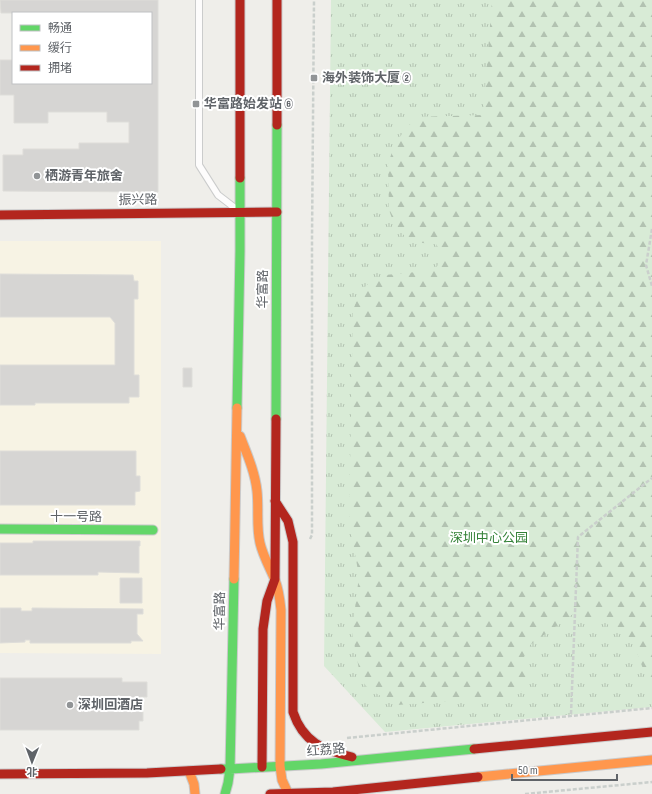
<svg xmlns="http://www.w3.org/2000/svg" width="652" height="794" viewBox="0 0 652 794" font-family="'Sofia Sans Condensed','Noto Sans SC',sans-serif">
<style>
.commercial{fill:#f7f3e4}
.grass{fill:url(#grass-tufts)}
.forest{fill:url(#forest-firs)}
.building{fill:#d6d5d3;stroke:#deddd9}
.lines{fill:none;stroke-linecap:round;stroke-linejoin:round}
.lane-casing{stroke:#cbcccc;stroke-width:8}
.fast-casing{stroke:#cacacb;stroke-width:11}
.slow-casing{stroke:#cacacb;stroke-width:11}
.jam-casing{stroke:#cacacb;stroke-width:11}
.path{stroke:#cacfcc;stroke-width:2.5;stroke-dasharray:4 2;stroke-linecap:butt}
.lane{stroke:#fdfcfc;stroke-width:6}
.fast{stroke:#63d668;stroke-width:9}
.slow{stroke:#ff974d;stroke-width:9}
.jam{stroke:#b3261e;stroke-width:9}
.poi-dot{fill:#919496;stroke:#fff;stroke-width:1.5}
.labels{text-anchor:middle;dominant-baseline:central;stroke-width:4;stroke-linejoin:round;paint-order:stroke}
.poi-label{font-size:13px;font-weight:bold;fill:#5f6368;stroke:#fff;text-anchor:start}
.street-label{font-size:13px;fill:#5f6368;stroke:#fff}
.park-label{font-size:13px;fill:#348238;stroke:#fff}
</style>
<defs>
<pattern id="grass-tufts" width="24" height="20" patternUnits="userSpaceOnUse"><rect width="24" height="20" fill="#d8ebd6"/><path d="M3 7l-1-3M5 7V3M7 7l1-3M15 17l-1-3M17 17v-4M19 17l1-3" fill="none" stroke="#b2c2b1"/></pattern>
<pattern id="forest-firs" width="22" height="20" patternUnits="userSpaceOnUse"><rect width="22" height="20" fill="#d8ebd6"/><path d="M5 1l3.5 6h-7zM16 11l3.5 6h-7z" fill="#b2c2b1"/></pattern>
</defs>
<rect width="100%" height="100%" fill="#efeeea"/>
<path class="commercial" d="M0,241h161v413l-161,-1z"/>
<path class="grass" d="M331,0h321v707l-267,25 -61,-66z"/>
<path class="forest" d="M492,0h160v694l-3,1 -5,-24 -12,-30 -29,-20 -30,-7 -43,31 -6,12 5,29 -14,10 -118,9 -27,-15 -9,-10 -9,-48 7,-56 -10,-55 4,-211 7,-18 11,-11 14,-6 42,-4 9,-3 8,-12 -8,-12 -27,-2 -16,-21 -4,-11 -1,-46 7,-21 21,-26 67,-2z"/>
<path class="building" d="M0,0h158v192l-155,-1v-36h20v-6h56v-6h50v-21h-22v-10h-59v11h-34v-28h-14v-35h13v23h138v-70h-150z
M0,274l133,1 1,6h4v18h-4v76h5v22h-10v6h-94v2h-35v-40h115v-42l-5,-6h-110z
M183,368h9v19h-9z
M0,451h136v25h4v15l-5,1v13h-135z
M33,541h107v5h-1v27l-41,-1v3h-98v-32h33z
M120,578h22v25h-22z
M0,608h21v3h11v-3l111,1v5h-6v20l6,7h-12v2h-101v-3h-5v2l-25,1z
M0,678h122v4h25v15h-7l1,15h2v9h-4v9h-139z"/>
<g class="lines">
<defs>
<path id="lane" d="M199,0v165l19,30 17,13"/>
<path id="fast" d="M237,408l3,-157v-73
M276,419l1,-294
M0,529l153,1
M221,769h9l4,-190
M225,794l3,-11 2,-14 91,-5 153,-15"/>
<path id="slow" d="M240,436c7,18 15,36 17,55 2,18 -1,35 3,52 3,13 10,25 15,37 4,10 5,20 6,30l-1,156 2,14 6,13
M234,579l3,-171
M189,771l5,13 1,10
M478,777l174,-17"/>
<path id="jam" d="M240,0v178
M277,0v125
M0,215l277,-3
M275,501l13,20 5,21v170c10,30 30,38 59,45
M474,749l178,-17
M262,767l1,-138 4,-28 8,-22 1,-160
M0,774l147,-1 74,-4
M270,794l63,-2 145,-15"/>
</defs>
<use href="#lane" class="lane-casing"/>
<use href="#fast" class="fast-casing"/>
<use href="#slow" class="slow-casing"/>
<use href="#jam" class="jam-casing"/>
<path class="path" d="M652,229l-6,36 6,21
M310,539l2,-4v-296l2,-239
M571,714l7,-177 74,-59
M347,738l305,-30
M525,794l127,-12"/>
<use href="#lane" class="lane"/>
<use href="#fast" class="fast"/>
<use href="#slow" class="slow"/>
<use href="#jam" class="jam"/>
</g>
<g class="poi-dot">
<rect x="310" y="74" width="8" height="8" rx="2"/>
<rect x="192" y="100" width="8" height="8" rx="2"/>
<circle cx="37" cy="176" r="4"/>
<circle cx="70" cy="705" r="4"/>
</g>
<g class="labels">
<g class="poi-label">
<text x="322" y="78">海外装饰大厦 ②</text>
<text x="204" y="104">华富路始发站 ⑥</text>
<text x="45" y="176">栖游青年旅舍</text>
<text x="78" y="705">深圳回酒店</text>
</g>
<g class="street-label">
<text transform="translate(138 200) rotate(-1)">振兴路</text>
<text transform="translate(263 289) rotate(-90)">华富路</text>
<text x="76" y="517">十一号路</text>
<text transform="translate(220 611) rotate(-89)">华富路</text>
<text transform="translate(326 750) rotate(-5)">红荔路</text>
</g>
<g class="park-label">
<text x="489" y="538">深圳中心公园</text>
</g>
</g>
<rect x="12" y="12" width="140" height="72" fill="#ffffff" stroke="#bfc1c3"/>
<rect x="20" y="25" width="20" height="6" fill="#63d668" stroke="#bfc1c3"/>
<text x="48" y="32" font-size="12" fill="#5f6368">畅通</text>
<rect x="20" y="45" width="20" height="6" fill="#ff974d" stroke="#bfc1c3"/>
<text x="48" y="52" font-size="12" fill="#5f6368">缓行</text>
<rect x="20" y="65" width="20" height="6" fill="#b3261e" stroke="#bfc1c3"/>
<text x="48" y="72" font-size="12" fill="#5f6368">拥堵</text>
<g transform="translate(32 762) rotate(181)" stroke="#ffffff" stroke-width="3" paint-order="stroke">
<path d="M0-3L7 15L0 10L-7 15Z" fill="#5f6368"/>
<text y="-6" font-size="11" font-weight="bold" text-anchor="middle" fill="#5f6368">北</text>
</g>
<path d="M512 774v6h105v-6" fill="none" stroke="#5f6368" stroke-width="2"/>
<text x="518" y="774" font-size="12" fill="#5f6368" stroke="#ffffff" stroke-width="3" paint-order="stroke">50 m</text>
</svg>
